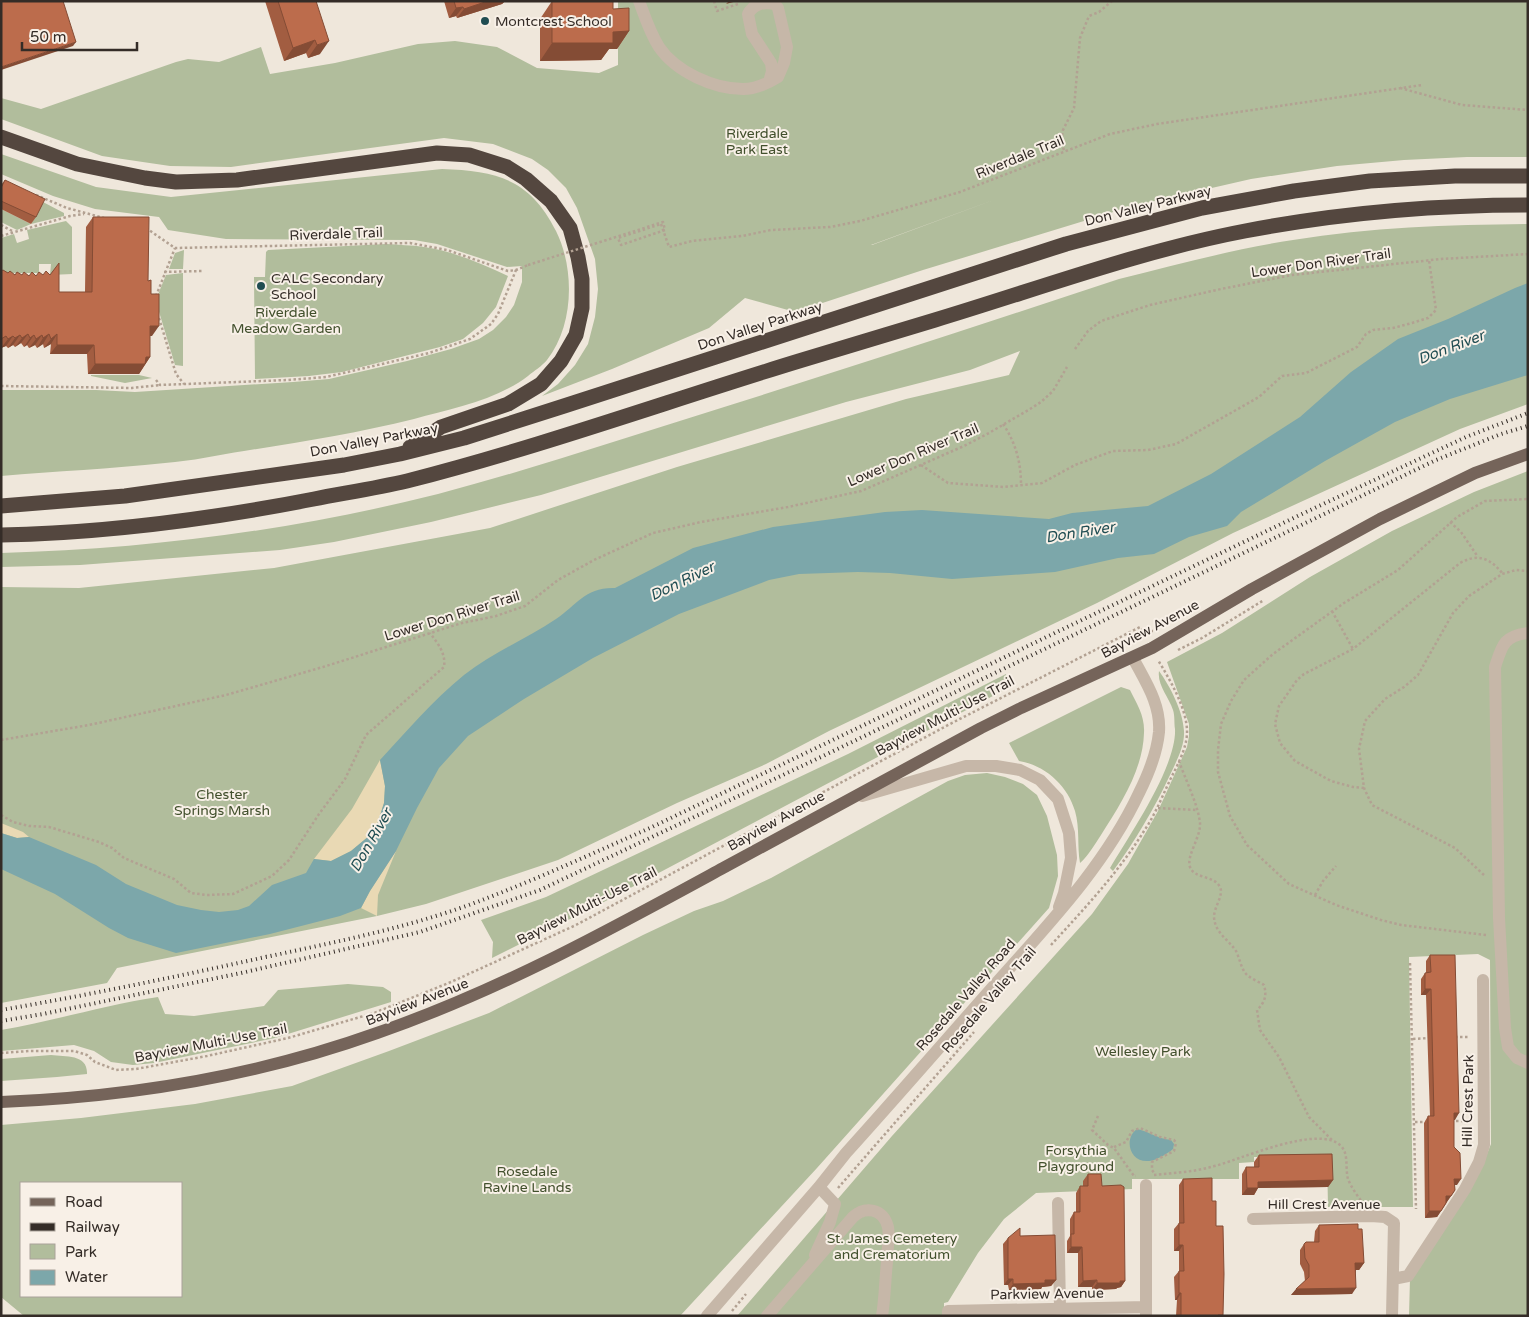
<svg xmlns="http://www.w3.org/2000/svg" width="1529" height="1317" viewBox="0 0 1529 1317" font-family="'Varela Round',sans-serif">
<style>
.green{fill:#b1bd9c;fill-rule:evenodd}
.sand{fill:#e9d9b4}
.water{fill:#7ca7aa}
.lines{fill:none;stroke-linecap:round;stroke-linejoin:round}
.path{stroke:#b2a192;stroke-width:2.5;stroke-dasharray:2.5 2.5;stroke-linecap:butt}
.minor{stroke:#c6b7a8;stroke-width:12}
.major{stroke:#75645a;stroke-width:12}
.highway{stroke:#54473f;stroke-width:15}
.rail{stroke:#342c27;stroke-width:4;stroke-dasharray:1 4;stroke-linecap:butt}
.path-bridge{stroke:#b2a192;stroke-width:2.5;stroke-dasharray:2.5 2.5;stroke-linecap:butt}
.wall{fill:#a25d41}
.shaded-wall{fill:#844c35}
.building{fill:#bc6c4c;stroke:#844c35}
.poi-dot{fill:#204d52;stroke:#f8f0e7;stroke-width:2}
.labels{text-anchor:middle;dominant-baseline:central;stroke-width:4;stroke-linejoin:round;paint-order:stroke}
.poi-label{font-size:14px;fill:#342c27;stroke:#f8f0e7;text-anchor:start}
.park-label{font-size:14px;fill:#42502d;stroke:#f8f0e7}
.street-label{font-size:14px;fill:#342c27;stroke:#f8f0e7}
.water-label{font-size:15px;font-style:italic;fill:#204d52;stroke:#f8f0e7}
</style>
<rect width="100%" height="100%" fill="#efe7db"/>
<path class="green" d="M618,1h910v156h-61l-63,3 -67,6 -86,13 -118,27 -210,64 -128,42 -50,-14 -36,30 -97,41 -70,27 16,-12 17,-19 13,-21 7,-27 3,-28 -3,-30 -18,-51 -11,-20 -18,-18 -16,-11 -39,-15 -49,-6 -213,29 -61,-1 -68,-10 -101,-37v-21l40,11 135,-47 12,-3 31,3 42,-15 9,27 65,-11 83,-19 37,-3 42,6 40,21 62,5 19,-8zM999,198l-127,47h-1z
M1,154l95,33 75,10 271,-28c55,2 88,10 114,62 19,38 18,95 -9,129 -5,6 -13,11 -19,16 -31,24 -77,33 -114,43 -56,14 -113,23 -170,32 -26,4 -52,10 -79,12 -54,6 -109,8 -164,13v-86h95l39,2 158,-10 36,-3 78,-18 44,-12 28,-10 14,-9 13,-13 8,-12 8,-23v-16l-15,1 -70,-23 -23,-4 -188,-1 -58,-9 -9,-13 -64,-8 -42,-13 -52,-22z
M43,202l21,11v3l-33,8 -14,6 -16,-8v-13l30,15z
M66,221l6,6v47l-22,1 1,-11h-12v9h-38v-35l13,-4 3,9 12,-4 -2,-9z
M1528,224v180l-68,25 -227,104 -136,70 -268,128 -63,33 -89,39 -119,57 -132,44 -49,12 -260,52 -10,15 -106,20v-416l78,1 195,-20 216,-40 187,-61 229,-68 103,-24 11,-24 -50,19 -124,32 -305,93 -110,27 -97,20 -54,8 -200,15 -79,2v-14c147,-4 295,-23 437,-59 95,-25 189,-57 283,-86 133,-42 265,-85 398,-129 57,-14 115,-30 174,-39 78,-13 156,-15 235,-16z
M386,244c12,1 26,1 38,3 29,4 58,17 84,29l-12,31 -13,16 -20,16 -23,8 -98,25 -33,4 -54,3 -1,-102h11l1,-25 2,-2z
M184,250l-1,19h-14l6,-16z
M183,273v93l-8,-1 -18,-60v-8l9,-22z
M91,375h48l13,3 -27,5 -34,-7z
M1528,471v845h-119l1,-38 72,-112 9,-22 -1,-184 -12,-6 -69,3 4,250h-85l-1,-51 -73,1v5l-15,1v16h-107v10l-96,4 -32,26 -26,34 -30,49 -4,1v13h-207l155,-180 200,-222 36,-50 30,-53 29,-64 2,-11v-12l-22,-62 55,-29 88,-56 82,-46 82,-39z
M1159,671c11,15 24,40 25,60 1,15 -8,31 -14,44 -16,34 -35,66 -57,96l-3,-3c19,-32 67,-102 65,-139 -1,-6 0,-13 -2,-19 -4,-13 -16,-25 -14,-39z
M1006,674v10l2,4 -408,216 -108,54 1,-16 -12,-22 65,-23 302,-143z
M1121,687l9,3c7,14 15,26 14,43 -1,37 -24,72 -43,102 -6,9 -13,21 -21,28 -3,-17 0,-35 -5,-52 -7,-25 -30,-46 -56,-50l-10,-18z
M987,773l18,4 18,7 14,11 10,21 10,39 1,21 -9,32 -232,260 -137,148h-656l-23,-19v-172l80,-7 114,-14 97,-18 97,-35 100,-38 154,-78 51,-24 29,-10 48,-23 177,-97 17,-6zM181,1183v113h-160v-113z
M348,984l35,3 8,5v10l-116,36 -121,25 -21,2 -22,-3 -17,-11 -20,-6 -73,6v-21c53,-9 104,-25 157,-33l7,17 29,2 70,-10 14,-16z
M51,1055c15,2 37,-1 36,19l-30,3 -56,4v-22z"/>
<path class="sand" d="M380,760l5,26 -1,17 -9,28 -24,20 -20,10 -17,-2 38,-50z
M1,823l22,9 6,5 -12,1 -16,-5z
M396,851l-18,44 -1,21 -16,-8 9,-17z"/>
<path class="water" d="M1528,283v92l-78,24 -55,23 -70,39 -84,51 -14,14 -38,11 -35,17 -36,4 -63,14 -103,7 -62,-6 -32,-1 -59,2 -30,6 -90,34 -86,44 -69,41 -56,37 -29,32 -22,40 -21,43 -26,40 -9,17 -21,8 -70,18 -94,19 -48,-15 -19,-10 -54,-34 -54,-25v-36l16,5 12,-1 67,28 30,19 51,21 24,5 18,2 19,-2 11,-4 23,-21 34,-12 8,-14 17,2 20,-10 24,-20 9,-28 1,-17 -5,-26c27,-29 53,-60 84,-85 28,-22 62,-36 92,-56 21,-14 29,-32 59,-31l78,-40 80,-21 112,-15 37,-2 127,9 23,-6 76,-7 63,-32 89,-57 51,-45 47,-33 50,-20 67,-31z
M1137,1129c13,3 21,10 34,11l3,4 -1,5c-6,5 -16,11 -24,12 -19,2 -26,-22 -12,-32z"/>
<g class="lines">
<path class="path" d="M714,1l3,10 21,-7
M1400,88l62,17 66,5
M1064,150l-3,-8 2,-12 11,-22 6,-70 9,-22 10,-4 13,-11
M36,195l31,13 37,10
M661,224l8,23 23,-6 50,-5 29,-6 59,-3 30,-6 100,-29 150,-58 47,-10 265,-39
M1,225l13,7
M146,228l29,20 235,-5 37,7 61,21 8,-1 12,-5
M1,236l69,-20 14,-2
M164,272l39,-1
M156,296l19,-48
M159,318l17,56 8,10
M1075,349l13,-18 13,-10 49,-16 71,-16 71,-14 149,-16 87,-5
M156,380l4,5 128,-5 38,-3 103,-24 41,-14 21,-15 7,-10 18,-44
M1,386l131,2 28,-3
M1003,424c13,19 18,39 18,61
M921,465l27,18 56,4 38,-4 33,-18 38,-14 35,-1 28,-6 83,-47 23,-21 24,-3 51,-26 9,-13 7,-4 20,-2 19,-5 16,-5 8,-8 -7,-50
M1450,522l11,10 17,25
M1332,611l21,38
M1142,631h11
M1178,650l24,-12 62,-38
M1,740l88,-15 137,-30 97,-28 139,-44 34,-7 29,-10 33,-26 36,-20 59,-27 48,-11 87,-15 73,-16 103,-45 25,-13 41,-24 11,-7 12,-11 14,-24
M1179,761c6,18 19,43 21,62 1,14 -14,33 -10,44 4,12 24,8 30,20 4,8 -6,20 -6,30 1,16 14,22 22,34 4,8 5,18 11,24 5,4 12,7 17,10 3,11 1,17 -7,25l3,20 19,27 30,60 24,24
M1364,788l-11,-1 -22,-6 -36,-20 -15,-18 -5,-19 4,-18 18,-26 7,-6 49,-25 107,-86c18,-10 30,-5 43,11
M1158,808l38,2
M1,815l12,7 16,4 20,1 50,15 13,6 12,10 50,21 17,14 16,2 26,-1 39,-18 17,-16 30,-46 26,-35 21,-44 78,-68c2,-14 -6,-23 -14,-34
M1484,875l-29,-27 -83,-43 -8,-17 -5,-39 6,-28 20,-22 19,-12 14,-12 35,-62 16,-17 33,-22 14,-4 12,1
M1315,895l8,-14 13,-15
M1486,935l-85,-10 -20,-5 -45,-15 -47,-21 -42,-39 -17,-29 -12,-44v-22l3,-26 10,-23 13,-21 29,-26 71,-51 54,-33 59,-53 28,-16 43,-2
M1051,945c33,-36 67,-72 93,-114 11,-16 18,-34 26,-51 7,-14 16,-30 17,-46 1,-24 -17,-54 -29,-74
M1410,963l6,246
M1455,1037h14
M1413,1039l16,-1
M1,1053l28,-2h45l13,4 8,7 21,8 20,-1 71,-13 81,-18 86,-25 77,-31 125,-57 374,-201 190,-97 4,9
M1098,1116l-6,14 16,15 6,3 20,28h2
M1451,1121h19
M1415,1122h13
M1114,1147l12,-5 6,-11 8,-3 20,9 14,3 2,3 -2,8 -22,11v8l3,4
M1154,1175c19,-2 39,-3 57,-8 27,-6 107,-44 130,-21 8,8 4,22 7,33 3,8 9,16 14,23
M838,1188l136,-156
M732,1311l14,-17"/>
<path class="minor" d="M639,1c6,16 11,32 20,46 17,25 55,42 84,42 10,0 18,-3 26,-7l3,-11 -1,-8 -19,-29 -4,-20c6,-11 16,-12 27,-10l3,4 9,39 -3,16 -6,14 -9,5
M1528,633c-25,3 -26,13 -33,34l4,251 6,110 3,19 9,11 11,5
M862,796l104,-30h30l24,4 20,10 18,19 11,34 2,25 -7,35 -5,14
M1146,1185v130
M1058,1203l2,105
M1253,1219l118,-3 14,1 9,6 -2,93
M815,1255l15,-33 5,-18 -16,-17
M1393,1279l15,-3 57,-87 14,-27 5,-17 -1,-165
M707,1316l112,-129 27,-34c47,-52 92,-104 138,-156 56,-64 119,-127 155,-204 10,-20 18,-40 20,-61 2,-28 -14,-51 -26,-74
M767,1316l86,-99c12,-11 30,-9 35,10 2,11 -1,23 -1,35 -2,18 -2,36 -5,54
M948,1316v-5l198,-4"/>
<path class="major" d="M1,1102c127,-5 256,-26 376,-69 122,-42 234,-104 346,-165 86,-47 172,-94 258,-140l40,-20 131,-60 100,-59 128,-70 95,-46 53,-19"/>
<path class="highway" d="M1,137l76,27 68,14 31,4 61,-2 200,-27 32,2 38,12 19,12 25,22 19,27 8,29 4,22v29l-6,27 -15,26 -20,23 -33,20 -67,23 -31,20
M1,506l124,-10 219,-31 56,-11 64,-16 100,-32 502,-162 136,-36 92,-17 76,-10 85,-5h73
M1,535c105,-2 210,-16 313,-36 31,-6 63,-11 93,-18 133,-34 261,-80 392,-120 45,-14 91,-27 136,-41 103,-31 205,-69 310,-89 94,-18 188,-26 283,-26"/>
<path class="rail" d="M1,1010c87,-15 174,-33 260,-52 70,-15 141,-29 208,-53 62,-23 122,-51 181,-77l654,-315 162,-76 62,-24
M1,1021l42,-7 198,-41 179,-41 120,-42 283,-134 613,-296 65,-26 27,-8"/>
<path class="path-bridge" d="M528,265l135,-43 2,8 -44,15 -3,-7 43,-14"/>
</g>
<path class="wall" d="M265,1h51l4,53 -12,4 -2,-5 -22,8z
M444,1h61l-3,3 -45,14 -1,-2 -7,2z
M552,1l61,8 16,22 -12,18h-8l-8,11 -61,1v-42z
M5,180l31,37 -5,7 -30,-15v-24z
M93,217l55,64 3,13 1,42h-2v21l-11,17h-51l-1,-20h-37l1,-10 -7,4 -1,-4 -6,4 -2,-3 -6,3 -2,-3 -3,2 -3,-4 -6,4 -2,-2 -5,3 -2,-2 -5,2v-77l14,4 14,1 30,16h26l1,-65z
M1430,955l25,165h-1v27l3,38h-3l1,5 -18,27 -12,1 -1,-95 4,-7h2l-4,-121h-5v-16l4,-6h1v-12z
M1259,1155l74,25 -5,7 -70,1 -4,7h-12v-21l4,-7h8v-5z
M1088,1174l14,12 23,95 -4,6 -4,1 -1,1 -24,1v-3h-14v-34h-11v-12l3,-5v-17l4,-7h2v-19l4,-7h3v-5z
M1183,1179l29,22 4,25 7,89 -1,1h-46l1,-16h-2l-1,-23 5,-6v-20h-5v-22l5,-6v-38z
M1319,1225l39,4 6,34 -5,7h-3l-4,24 -61,1 14,-14 -1,-9 -4,-8v-14l4,-6 10,-2 1,-11z
M1020,1236l36,44 -5,6 -9,1 -1,2 -32,1 -1,-5h-4l-1,-41 5,-6z"/>
<path class="shaded-wall" d="M488,1h17l-3,3 -45,14 7,-9z
M729,1h8l-11,3z
M463,7l-7,9 -7,2 7,-10z
M629,31l-12,18h-8l-8,11 -61,1 12,-18 61,-11z
M315,40l-9,13 -22,8 9,-13z
M329,41l-9,13 -12,4 9,-13z
M76,42l-3,4 -72,24v-3z
M150,326h9l-7,10h-8z
M28,334l-7,9 -6,4 7,-9z
M49,334l-6,10 -6,4 6,-10z
M57,334l-6,10 -7,4 7,-9z
M20,335l-7,10 -5,3 7,-10z
M34,335l-7,10 -3,2 6,-9z
M42,335l-7,10 -6,3 7,-9z
M13,336l-7,10 -5,2 7,-9z
M57,345h37l-7,9h-37z
M146,357h4l-11,17h-51l7,-10z
M1425,989h6l-5,6h-5z
M1454,1113h5l-4,7h-6z
M1454,1179h7l-4,6h-7z
M1333,1180l-5,7 -70,1 -4,7h-12l5,-7 11,-6z
M1446,1196h5l-5,7z
M1429,1211h12l-4,6 -12,1z
M1179,1245h4l-4,6h-5z
M1071,1247h11l-4,6h-11z
M1355,1263h9l-5,7h-8z
M1008,1279h5l-5,6h-4z
M1045,1280h11l-5,6 -9,1 -1,2 -32,1 4,-6z
M1097,1280l-5,7h-14l5,-6z
M1125,1281l-4,6 -4,1 -1,1 -24,1 5,-7z
M1356,1288l-4,6 -61,1 5,-6z
M1179,1293h2l-4,7h-2z"/>
<path class="building" d="M1,1h62l13,41 -75,25z
M278,1h38l13,40 -12,4 -2,-5 -22,8z
M454,1h34l-24,8 -1,-2 -7,1z
M552,1h61v8l16,-1v23l-16,1v11h-61z
M5,180l40,19 -9,18 -35,-16v-13z
M93,217h56l-1,64 3,-1v14h8v32h-9v31h-4l-1,7h-50l-1,-19h-37v-11l-6,5 -2,-5 -6,4 -1,-3 -6,4 -2,-4 -4,3 -2,-4 -6,4 -2,-3 -5,3 -2,-2 -5,3 -2,-3 -5,3v-68l2,-1 5,3 2,-2 5,4 2,-3 5,3 2,-3 5,4 3,-4 4,4 3,-4 4,3 3,-4 4,4 9,-12v29h33z
M1430,955h25l4,158h-5v34l6,6 1,26h-7l1,11 -4,6h-5v7l-5,8h-12l-1,-95h6l-3,-127h-6v-16l6,-1z
M1332,1154l1,26 -75,2v6h-11l-1,-21h13v-12z
M1088,1174h13l1,12 19,-1 3,2 1,94h-5v2h-23v-3l-14,1 -1,-34h-11v-13h3v-22h6v-26h8z
M1212,1178v23h4v25h7l1,48 -1,41h-5v1h-37v-23h-2v-22h5l-1,-26h-4v-22h5l-1,-44z
M1358,1224v5h4l2,34h-9l1,25 -60,1 13,-12v-12l-4,-7 -1,-14 2,-2h13v-17z
M1020,1228v8l35,-1 1,45h-11v3l-32,1v-5h-5v-41z"/>
<g class="poi-dot">
<circle cx="485" cy="21" r="5"/>
<circle cx="261" cy="286" r="5"/>
</g>
<g class="labels">
<g class="poi-label">
<text x="495" y="21">Montcrest School</text>
<text x="271" y="278">CALC Secondary<tspan x="271" dy="16">School</tspan></text>
</g>
<g class="park-label">
<text x="757" y="133">Riverdale<tspan x="757" dy="16">Park East</tspan></text>
<text x="286" y="312">Riverdale<tspan x="286" dy="16">Meadow Garden</tspan></text>
<text x="222" y="794">Chester<tspan x="222" dy="16">Springs Marsh</tspan></text>
<text x="1143" y="1051">Wellesley Park</text>
<text x="1076" y="1150">Forsythia<tspan x="1076" dy="16">Playground</tspan></text>
<text x="527" y="1171">Rosedale<tspan x="527" dy="16">Ravine Lands</tspan></text>
<text x="892" y="1238">St. James Cemetery<tspan x="892" dy="16">and Crematorium</tspan></text>
</g>
<g class="street-label">
<text transform="translate(1020 157) rotate(-22)">Riverdale Trail</text>
<text transform="translate(1148 206) rotate(-14)">Don Valley Parkway</text>
<text transform="translate(336 234) rotate(-2)">Riverdale Trail</text>
<text transform="translate(1321 263) rotate(-8)">Lower Don River Trail</text>
<text transform="translate(760 326) rotate(-18)">Don Valley Parkway</text>
<text transform="translate(374 440) rotate(-11)">Don Valley Parkway</text>
<text transform="translate(913 455) rotate(-23)">Lower Don River Trail</text>
<text transform="translate(452 616) rotate(-17)">Lower Don River Trail</text>
<text transform="translate(1150 629) rotate(-28)">Bayview Avenue</text>
<text transform="translate(945 716) rotate(-28)">Bayview Multi-Use Trail</text>
<text transform="translate(776 821) rotate(-29)">Bayview Avenue</text>
<text transform="translate(587 906) rotate(-27)">Bayview Multi-Use Trail</text>
<text transform="translate(966 995) rotate(-49)">Rosedale Valley Road</text>
<text transform="translate(989 1000) rotate(-49)">Rosedale Valley Trail</text>
<text transform="translate(417 1002) rotate(-21)">Bayview Avenue</text>
<text transform="translate(211 1043) rotate(-11)">Bayview Multi-Use Trail</text>
<text transform="translate(1468 1101) rotate(-89)">Hill Crest Park</text>
<text x="1324" y="1204">Hill Crest Avenue</text>
<text transform="translate(1047 1294) rotate(-1)">Parkview Avenue</text>
</g>
<g class="water-label">
<text transform="translate(1451 347) rotate(-21)">Don River</text>
<text transform="translate(1080 532) rotate(-9)">Don River</text>
<text transform="translate(682 581) rotate(-26)">Don River</text>
<text transform="translate(371 840) rotate(-60)">Don River</text>
</g>
</g>
<rect width="1529" height="1317" fill="none" stroke="#342c27" stroke-width="5"/>
<rect x="20" y="1182" width="162" height="115" fill="#f8f0e7" stroke="#aaa29a"/>
<rect x="30" y="1198" width="25" height="8" fill="#75645a" stroke="#aaa29a"/>
<text x="65" y="1207" font-size="15" fill="#342c27">Road</text>
<rect x="30" y="1223" width="25" height="8" fill="#342c27" stroke="#aaa29a"/>
<text x="65" y="1232" font-size="15" fill="#342c27">Railway</text>
<rect x="30" y="1244" width="25" height="15" fill="#b1bd9c" stroke="#aaa29a"/>
<text x="65" y="1257" font-size="15" fill="#342c27">Park</text>
<rect x="30" y="1270" width="25" height="15" fill="#7ca7aa" stroke="#aaa29a"/>
<text x="65" y="1282" font-size="15" fill="#342c27">Water</text>
<path d="M22 42v8h115v-8" fill="none" stroke="#342c27" stroke-width="2.5"/>
<text x="30" y="42" font-size="15" fill="#342c27" stroke="#f8f0e7" stroke-width="4" paint-order="stroke">50 m</text>
</svg>
